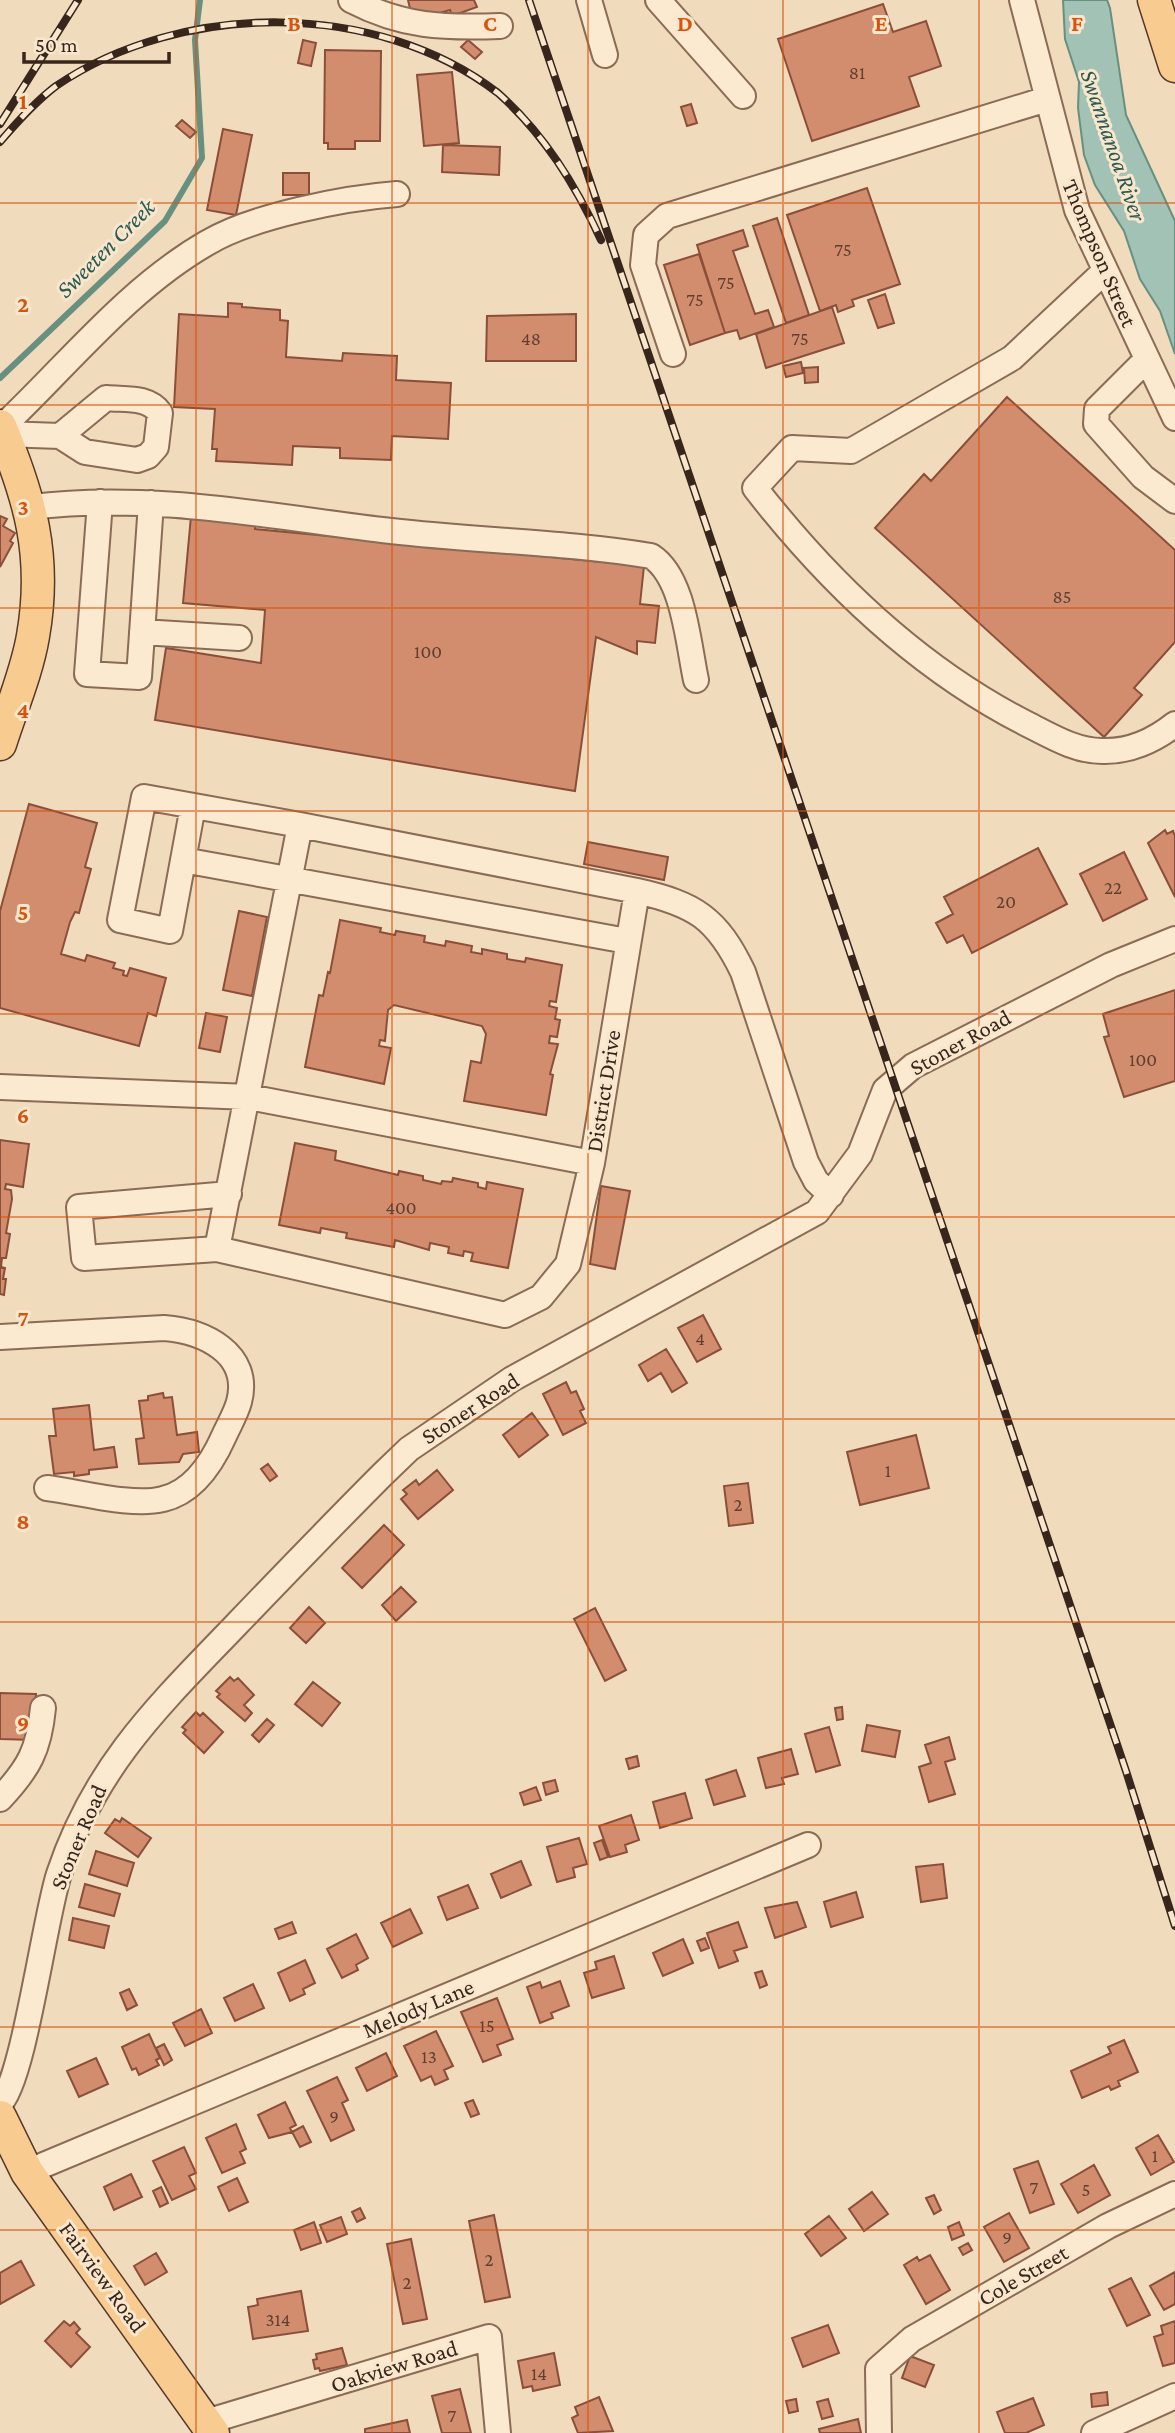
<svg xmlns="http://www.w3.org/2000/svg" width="1175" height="2433" viewBox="0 0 1175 2433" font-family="'Crimson Pro',serif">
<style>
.water{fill:#a1c2b4;stroke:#689081;stroke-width:2}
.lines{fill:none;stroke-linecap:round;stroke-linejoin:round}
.stream{stroke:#689081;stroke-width:6}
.building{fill:#d28d6f;stroke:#8b4f39;stroke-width:2}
.minor-casing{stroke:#8a6b55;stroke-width:28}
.major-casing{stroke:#57392a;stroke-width:35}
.minor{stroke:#fbe9d0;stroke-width:24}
.major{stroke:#f8cb90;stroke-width:32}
.rail-casing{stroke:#38251b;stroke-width:8}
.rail{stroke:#f8e6cd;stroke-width:5;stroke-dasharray:16;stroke-linecap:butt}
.grid{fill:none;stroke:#d6540e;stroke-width:2;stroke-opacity:0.55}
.labels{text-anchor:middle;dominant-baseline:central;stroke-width:6;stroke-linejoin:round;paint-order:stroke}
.number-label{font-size:19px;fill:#5e3f30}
.street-label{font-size:23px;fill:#38251b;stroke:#f8e6cd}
.water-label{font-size:24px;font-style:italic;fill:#295950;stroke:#f8e6cd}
.grid-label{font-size:23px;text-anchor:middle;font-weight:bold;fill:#d6540e;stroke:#f8e6cd;stroke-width:6;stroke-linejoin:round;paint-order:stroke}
</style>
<rect width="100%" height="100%" fill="#f1dbbd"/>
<path class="water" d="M1063,0h44l3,8 16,107 49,106v133l-15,-43 -20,-32 -16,-48 -29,-46 -11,-30 -6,-47 1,-26 -14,-43z"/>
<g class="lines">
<path class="stream" d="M0,378l165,-157 37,-63 -7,-118 5,-40"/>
</g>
<path class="building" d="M408,0h66l3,7 -25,9 -2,-6 -27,8 -11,-1z
M883,4l10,28 33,-11 15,45 -32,11 10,29 -107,35 -34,-102z
M303,40l13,3 -5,23 -13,-3z
M468,40l14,12 -7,7 -14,-12z
M325,50l56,1 -1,90h-25v8h-27v-6h-4z
M452,72l7,71 -35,3 -7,-71z
M691,104l6,19 -10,3 -6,-19z
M182,120l14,12 -6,6 -14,-12z
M223,129l29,6 -16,80 -29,-5z
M443,145l57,2 -1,28 -57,-3z
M283,173h26v22h-26z
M867,188l33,96 -48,16 2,6 -16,6 -2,-7 -16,6 -33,-96z
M777,218l32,97 -23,8 -33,-97z
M743,230l5,16 -15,5 22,63 13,-4 6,17 -34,12 -3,-9 -12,3 -28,-88z
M699,254l26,79 -35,12 -26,-80z
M885,294l9,29 -16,5 -10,-28z
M228,303l14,1v3l38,3v10l8,1 -2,36 56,4 1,-8 54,3 -1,24 55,3 -3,56 -56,-3 -1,24 -51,-2v-10l-47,-2 -1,19 -76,-4 1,-12h-5l3,-40 -41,-2 5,-93 49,3z
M832,307l12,36 -78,25 -10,-34z
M576,314v47h-90l1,-45z
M801,362l2,11 -17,4 -3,-11z
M818,367v15l-13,1 -1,-15z
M1007,397l168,153v92l-41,46 8,7 -38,42 -229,-209 49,-54 7,7z
M0,516l7,3 -4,7 12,7 -5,8 3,2 -13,24z
M191,516l65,7 -1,6 389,37 -4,38 19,2 -4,37 -18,-2v13l-41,-17 -21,154 -420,-71 11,-72 95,15 4,-53 -82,-7z
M29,804l68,19 -12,44 6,2 -12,44 -4,-1 -5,10 -9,32 24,7 2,-6 28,8 -2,5 11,3 -1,4 4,1 3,-8 36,10 -10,38 -8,-3 -9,33 -139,-38v-97z
M1165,830l2,4 6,-3 2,5v61l-27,-54z
M588,842l80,15 -4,23 -80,-16z
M1038,848l29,56 -95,49 -9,-18 -16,8 -11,-20 17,-9 -9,-17z
M1124,852l23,47 -44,22 -23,-47z
M239,911l28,6 -15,79 -29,-6z
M340,920l41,8 -1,4 15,3 1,-4 29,5 -1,6 21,4 1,-5 26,5 -1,6 11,2v-5l25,5v5l18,3 1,-4 36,7 -6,37 -6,-1 -1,5 8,2 -2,11 5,1 -3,17 -7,-1 -1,7 9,1 -8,30 3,1 -7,40 -82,-14 7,-40 10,2 5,-29 -4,-8 -88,-21 -6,5 -3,31 -5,-1 -1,6 12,2 -7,36 -79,-17 14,-72 4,1 5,-24 2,1z
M1175,990v91l-51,16 -20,-60 5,-1 -6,-22z
M206,1013l21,4 -7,35 -21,-4z
M0,1140l29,4 -6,43 -17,-3 -1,5 6,1 1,9 -6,34 4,1 -4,24h-4l-1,9 4,1 -2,11h3l-2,16 -4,-1z
M295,1143l41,8 -1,9 63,15 1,-4 24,5v4l18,4 1,-3 10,1 1,-4 25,5v4l8,2 1,-7 36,7 -15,79 -37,-7 2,-8 -9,-2 -1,5 -15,-3 1,-6 -19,-4 -1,7 -34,-10 -1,7 -48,-9 1,-5 -26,-5 -1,5 -41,-8z
M601,1186l29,5 -15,78 -25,-5z
M703,1315l18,34 -24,13 -19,-34z
M666,1349l21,34 -15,9 -11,-19 -13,8 -9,-16z
M566,1382l5,11 5,-2 8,18 -4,2 6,12 -23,12 -20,-41z
M163,1393l1,5 8,-1 5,38 20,-3 2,20 -16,2 -4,8 -40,2 -3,-25 8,-1 -5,-37 9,-1v-4z
M89,1405l5,45 20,-3 3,20 -28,3v4l-15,2v-4l-20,2 -5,-38h7l-3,-27z
M532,1413l16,22 -29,22 -16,-22z
M916,1435l13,53 -69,17 -13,-53z
M268,1464l9,12 -7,5 -9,-12z
M437,1470l16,20 -35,29 -17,-20 6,-5 -4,-4 13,-10 3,5z
M748,1483l5,40 -24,3 -5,-40z
M384,1525l20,20 -42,43 -20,-20z
M401,1587l15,15 -20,19 -14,-16z
M309,1607l16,16 -19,20 -16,-15z
M595,1608l31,62 -21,11 -31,-62z
M230,1677l4,4 4,-3 16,17 -10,10 8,8 -7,8 -28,-24 3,-3 -4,-3z
M313,1682l27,21 -18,23 -27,-22z
M0,1693l36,1 -2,46 -34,-1z
M842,1707l1,12 -6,1 -2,-12z
M196,1712l4,4 3,-3 20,19 -19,21 -21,-20 3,-3 -4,-3z
M267,1719l7,6 -15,17 -7,-7z
M867,1725l33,6 -5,26 -33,-6z
M829,1727l11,38 -24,7 -11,-38z
M949,1737l6,22 -10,3 10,32 -26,8 -10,-35 12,-4 -6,-18z
M791,1749l7,25 -16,4 2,6 -18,4 -8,-30z
M637,1756l2,10 -10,3 -3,-10z
M736,1770l9,26 -31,9 -8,-25z
M555,1780l3,11 -12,4 -3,-12z
M536,1787l5,13 -17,5 -4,-12z
M685,1793l7,25 -32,10 -7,-26z
M631,1815l8,25 -14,5 2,7 -17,5 -11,-31z
M122,1818l29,20 -13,19 -33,-24 10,-14 5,3z
M579,1838l8,26 -14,4 2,9 -18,5 -10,-35z
M602,1840l6,17 -8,3 -6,-17z
M96,1851l38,12 -7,23 -38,-12z
M521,1861l10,24 -30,13 -10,-24z
M943,1864l4,34 -26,4 -5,-35z
M85,1884l35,10 -6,22 -35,-9z
M468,1885l10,23 -31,12 -9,-23z
M856,1892l7,25 -32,10 -7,-25z
M797,1902l9,25 -31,11 -10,-30z
M410,1909l12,24 -29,14 -12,-24z
M73,1918l36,8 -5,22 -35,-8z
M292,1922l4,11 -17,6 -4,-10z
M738,1922l9,25 -13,4 4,10 -19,7 -12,-35z
M356,1934l12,24 -12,7 2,5 -16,8 -15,-29z
M705,1938l4,10 -8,3 -4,-10z
M683,1939l10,24 -30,13 -10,-23z
M614,1956l10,32 -32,10 -8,-25 13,-4 -2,-7z
M305,1960l10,23 -12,6 2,5 -15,7 -12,-28z
M762,1971l5,14 -7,3 -5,-15z
M560,1981l9,25 -18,7 2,5 -13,5 -13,-36 13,-5 2,6z
M253,1984l11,24 -29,13 -11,-23z
M129,1989l8,16 -10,5 -7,-17z
M497,1998l16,41 -16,6 4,10 -18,7 -22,-50z
M201,2009l11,24 -27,13 -12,-23z
M436,2031l17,35 -9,4 4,9 -13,6 -4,-9 -10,5 -17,-35z
M149,2034l11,24 -4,2 3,5 -20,10 -3,-7 -4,2 -10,-23z
M1124,2040l14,32 -20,9 2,5 -9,4 -2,-4 -27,12 -11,-27 40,-18 -3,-6z
M164,2044l8,16 -8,5 -8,-17z
M386,2053l11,23 -30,15 -11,-23z
M96,2058l12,26 -29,13 -12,-26z
M337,2077l11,23 -6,3 12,27 -23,11 -24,-50z
M473,2100l6,14 -8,3 -6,-14z
M285,2102l11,23 -6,3 2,4 -23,6 -11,-23z
M236,2124l10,25 -6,3 5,11 -23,10 -16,-35z
M303,2126l8,16 -11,5 -8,-15z
M1158,2135l16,27 -23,13 -15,-27z
M184,2147l12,26 -7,3 7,13 -24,11 -19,-39z
M1038,2161l16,43 -24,9 -16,-44z
M1094,2165l16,30 -32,18 -17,-29z
M131,2174l11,23 -28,13 -10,-23z
M237,2178l11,24 -19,9 -11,-24z
M161,2187l7,16 -8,4 -7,-16z
M872,2192l16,22 -24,17 -15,-22z
M934,2195l7,15 -7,4 -8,-16z
M360,2208l5,10 -8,4 -5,-10z
M1009,2213l20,35 -25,14 -20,-35z
M494,2215l16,82 -25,5 -16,-81z
M829,2216l17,22 -25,18 -16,-22z
M341,2217l6,17 -20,8 -7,-17z
M314,2222l7,21 -20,7 -7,-20z
M959,2222l5,13 -12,5 -4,-13z
M411,2239l16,80 -24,5 -16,-80z
M968,2243l4,7 -9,5 -4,-7z
M156,2253l11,19 -22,13 -11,-19z
M930,2255l20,35 -24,14 -22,-39 13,-8 2,4z
M21,2261l13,24 -34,19v-31z
M1175,2272v32l-11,6 -14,-24z
M1131,2278l19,37 -23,11 -18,-37z
M301,2291l7,40 -55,8 -5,-32 10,-2 -1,-6z
M64,2321l6,5 4,-4 6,7 -4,4 14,14 -19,20 -26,-26z
M1175,2321v42l-12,3 -9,-29 9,-3 -2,-8z
M828,2325l11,28 -36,14 -11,-29z
M342,2348l5,17 -27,6 -1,-3 -4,1 -2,-9 4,-1 -1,-5z
M554,2353l6,32 -27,6 -1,-5 -9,2 -5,-27z
M910,2356l24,9 -9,22 -23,-9z
M460,2389l11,44h-29l-10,-37z
M1107,2392l1,13 -16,2 -1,-13z
M599,2397l14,34 -35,2 -6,-15 6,-3 -3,-8z
M1033,2398l11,27 -18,8h-21l-8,-21z
M796,2399l2,12 -9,2 -3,-12z
M828,2399l5,17 -11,3 -5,-17z
M858,2419l3,14h-41l-1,-4z
M407,2420l3,13h-45v-4z"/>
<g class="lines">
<defs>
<path id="minor" d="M351,0c52,27 92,28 149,26
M589,0l16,55
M658,0l85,96
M1022,0l55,210 98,208
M1105,271l-93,87 -161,93 -59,-3 -37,40c74,95 164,181 272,236 24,12 48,27 75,27 27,1 53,-11 73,-27
M673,354l-30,-89 3,-30 21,-19 380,-117
M1147,359l-50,50 -1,15 47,53 32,24
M1,428c66,-62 126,-139 206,-185 45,-27 137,-45 190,-49
M4,434l56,2 25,16 52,8 11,-4 8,-9 4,-34c-12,-17 -34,-13 -54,-15l-46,38
M100,502l-13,172 52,3 12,-174
M31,507c121,-15 241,10 360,24 87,10 175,11 260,25 33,21 37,87 45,124
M142,632l97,6
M193,806l-23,125 -50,-11 24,-123 156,28
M183,860l444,81
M0,1087l249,10 343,66 45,-272
M592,1163l-24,101 -27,33 -36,18 -288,-66 83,-424 337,66c58,13 80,27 106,81l63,190 10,19 15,14
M217,1249l-133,9 -5,-51 150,-13
M0,1337l164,-9c39,3 88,25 75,74 -3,11 -10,23 -15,34 -12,27 -30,56 -61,63 -31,8 -83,-7 -116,-11
M0,1799c29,-31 39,-49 43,-91
M0,2103c23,-19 45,-187 59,-229 36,-108 99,-168 176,-248 49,-51 98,-102 148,-152l26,-25 103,-70 305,-167 43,-58 25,-64 28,-24 198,-101 64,-26
M27,2172l781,-327
M206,2422l283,-85 9,96
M879,2433l-1,-64 34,-30 196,-113 67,-32
M1094,2433l81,-37"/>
<path id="major" d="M1154,0l21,66
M0,426c30,72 47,130 33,210 -6,36 -22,73 -33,108
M0,2117l27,55 186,261"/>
</defs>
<use href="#minor" class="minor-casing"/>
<use href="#major" class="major-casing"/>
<use href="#minor" class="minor"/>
<use href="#major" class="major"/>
<defs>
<path id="rail" d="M529,0l597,1771 49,155
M0,124l78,-124
M0,142c17,-20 35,-40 56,-56 127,-86 321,-86 442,7 46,41 77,91 103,147"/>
</defs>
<use href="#rail" class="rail-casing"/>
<use href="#rail" class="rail"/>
</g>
<path class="grid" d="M196,0v2433M392,0v2433M588,0v2433M783,0v2433M979,0v2433M0,203h1175M0,405h1175M0,608h1175M0,811h1175M0,1014h1175M0,1217h1175M0,1419h1175M0,1622h1175M0,1825h1175M0,2027h1175M0,2230h1175"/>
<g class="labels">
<g class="number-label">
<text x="857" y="72">81</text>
<text x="843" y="249">75</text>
<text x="726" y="282">75</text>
<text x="695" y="299">75</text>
<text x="531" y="338">48</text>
<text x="800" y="338">75</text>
<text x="1062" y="596">85</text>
<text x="428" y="651">100</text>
<text x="1113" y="887">22</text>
<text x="1006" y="901">20</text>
<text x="1143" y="1059">100</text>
<text x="401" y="1207">400</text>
<text x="700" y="1338">4</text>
<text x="888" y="1470">1</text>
<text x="738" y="1504">2</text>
<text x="487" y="2025">15</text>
<text x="429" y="2056">13</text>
<text x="334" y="2116">9</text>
<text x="1155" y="2155">1</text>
<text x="1034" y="2187">7</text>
<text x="1086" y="2189">5</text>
<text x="1007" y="2237">9</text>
<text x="489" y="2259">2</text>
<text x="407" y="2282">2</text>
<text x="278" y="2319">314</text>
<text x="539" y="2373">14</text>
<text x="452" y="2415">7</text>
</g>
<g class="street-label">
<text transform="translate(1100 253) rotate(67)">Thompson Street</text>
<text transform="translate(960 1042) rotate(-29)">Stoner Road</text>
<text transform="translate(603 1091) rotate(-81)">District Drive</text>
<text transform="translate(470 1408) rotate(-33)">Stoner Road</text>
<text transform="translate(78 1837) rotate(-67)">Stoner Road</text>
<text transform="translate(418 2008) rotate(-23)">Melody Lane</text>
<text transform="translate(1023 2275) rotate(-30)">Cole Street</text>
<text transform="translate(103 2277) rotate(54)">Fairview Road</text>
<text transform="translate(394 2366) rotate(-17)">Oakview Road</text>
</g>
<g class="water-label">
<text transform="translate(1114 145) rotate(71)">Swannanoa River</text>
<text transform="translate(105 248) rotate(-45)">Sweeten Creek</text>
</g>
</g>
<g class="grid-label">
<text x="294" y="31">B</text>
<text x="490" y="31">C</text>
<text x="685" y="31">D</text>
<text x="881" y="31">E</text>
<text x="1077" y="31">F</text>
<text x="23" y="109">1</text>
<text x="23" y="312">2</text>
<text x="23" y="515">3</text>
<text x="23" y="718">4</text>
<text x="23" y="920">5</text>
<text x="23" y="1123">6</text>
<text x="23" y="1326">7</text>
<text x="23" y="1529">8</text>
<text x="23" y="1731">9</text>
</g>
<path d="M24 52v10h145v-10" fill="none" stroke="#38251b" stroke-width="3.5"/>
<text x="35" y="52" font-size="21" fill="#38251b" stroke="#f8e6cd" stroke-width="5" paint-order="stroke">50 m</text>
</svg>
